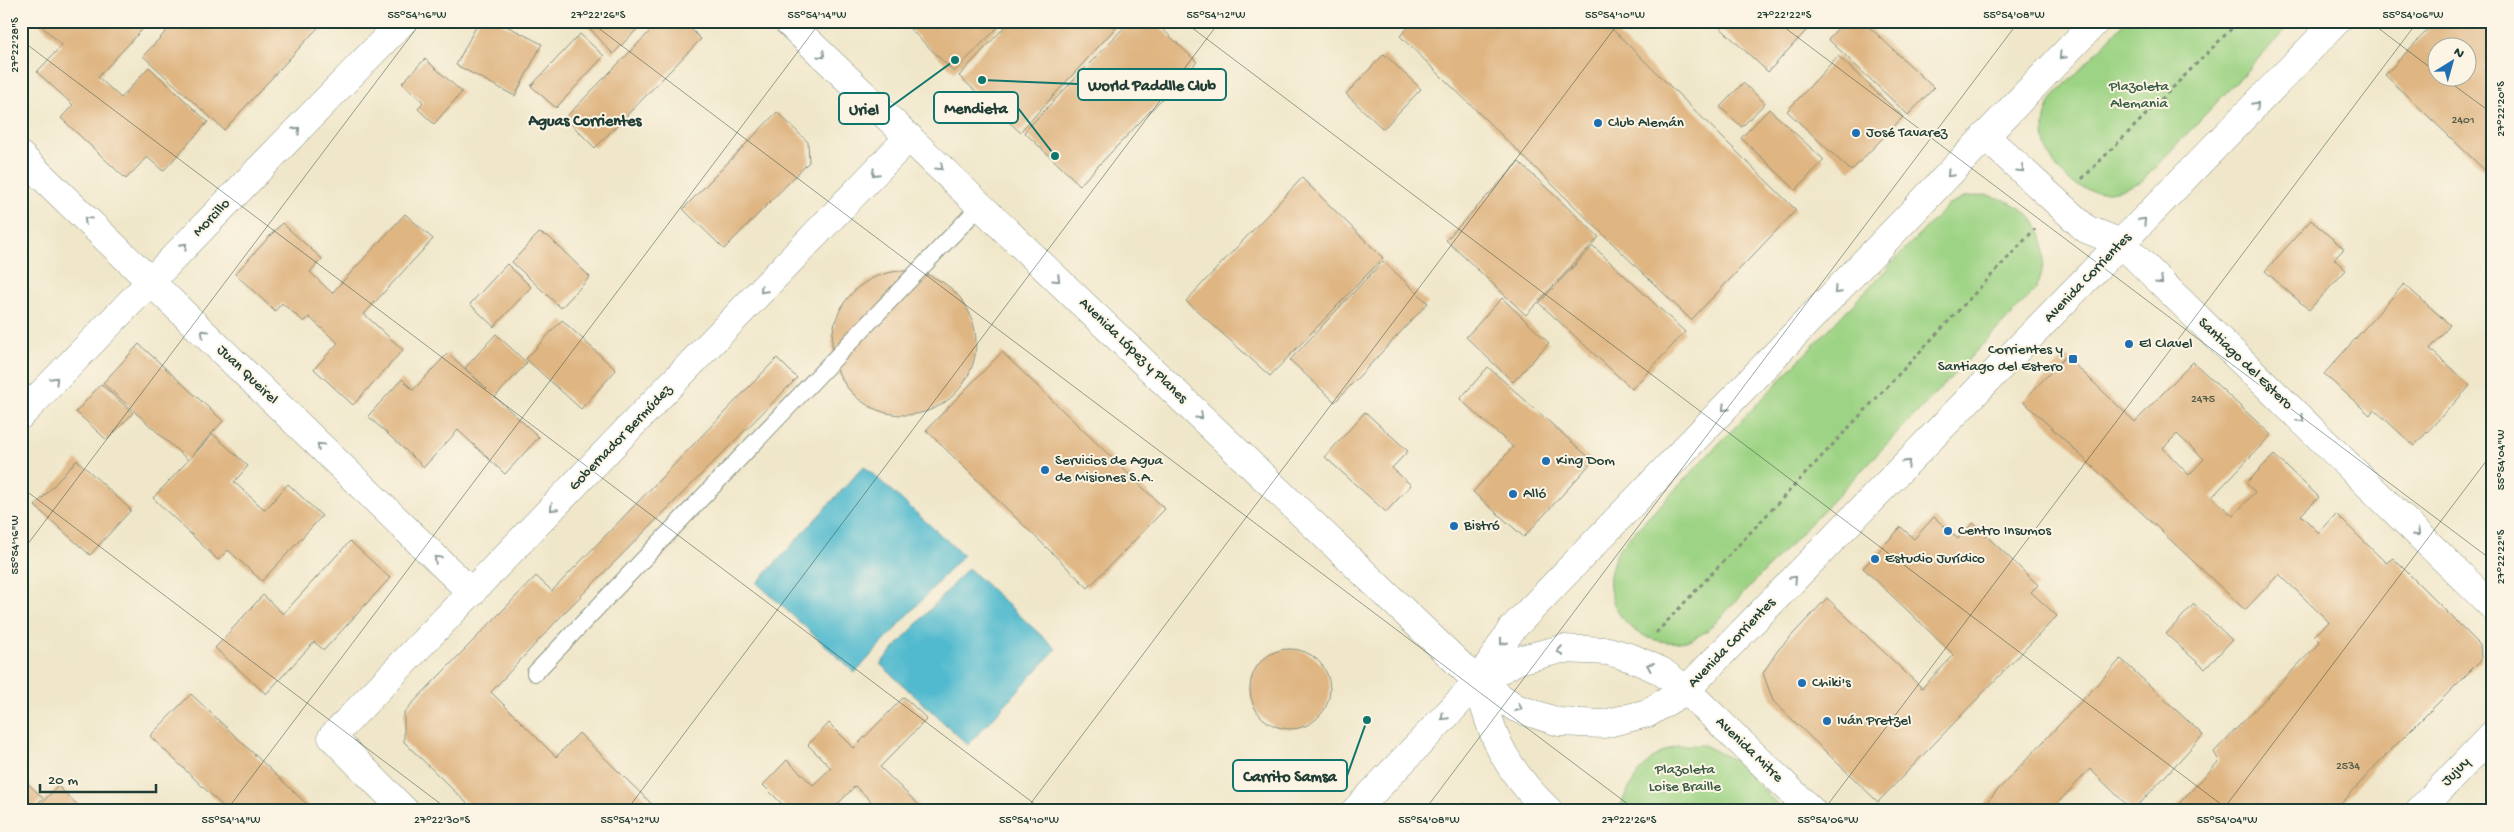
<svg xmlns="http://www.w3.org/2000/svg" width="2514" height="832" viewBox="0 0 2514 832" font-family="'Gochi Hand',sans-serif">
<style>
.green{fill:#9dd384;stroke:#5e885c}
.water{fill:#51bace;stroke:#387c81}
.building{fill:#dfb582;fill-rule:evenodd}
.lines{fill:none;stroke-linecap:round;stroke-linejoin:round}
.lane-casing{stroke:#88927f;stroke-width:18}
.street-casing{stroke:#88927f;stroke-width:29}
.primary-casing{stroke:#88927f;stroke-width:29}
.path{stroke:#88927f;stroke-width:3;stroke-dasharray:4 4;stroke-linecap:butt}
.lane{stroke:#fff;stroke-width:16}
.street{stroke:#fff;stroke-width:28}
.primary{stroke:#fff;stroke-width:28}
.oneway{stroke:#8f9e9a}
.ticks{fill:none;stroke:#1f3d34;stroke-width:1;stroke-opacity:0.45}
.poi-dot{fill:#1f6fb2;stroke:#fcf5e5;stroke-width:2}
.labels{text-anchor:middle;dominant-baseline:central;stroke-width:4;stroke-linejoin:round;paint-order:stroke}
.number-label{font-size:12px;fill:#4f5b48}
.park-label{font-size:15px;fill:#385b44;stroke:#fcf5e5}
.poi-label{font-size:15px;fill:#1f3d34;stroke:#fcf5e5;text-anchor:start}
.street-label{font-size:15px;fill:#1f3d34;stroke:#fcf5e5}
.neighbourhood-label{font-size:16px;font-weight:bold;fill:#1f3d34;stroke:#fcf5e5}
.leader{fill:none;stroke:#0f766e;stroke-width:2}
.callout-dot{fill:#0f766e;stroke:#fcf5e5;stroke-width:2}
.callout{fill:#fcf5e5;stroke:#0f766e;stroke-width:2}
.callout-label{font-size:16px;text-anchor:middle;font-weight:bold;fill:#1f3d34}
.neatline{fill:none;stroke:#1f3d34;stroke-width:2}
.ticks-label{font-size:12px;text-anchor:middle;fill:#1f3d34}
</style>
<rect width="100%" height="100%" fill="#fcf5e5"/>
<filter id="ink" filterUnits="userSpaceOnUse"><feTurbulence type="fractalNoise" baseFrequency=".02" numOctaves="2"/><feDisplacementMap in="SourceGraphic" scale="10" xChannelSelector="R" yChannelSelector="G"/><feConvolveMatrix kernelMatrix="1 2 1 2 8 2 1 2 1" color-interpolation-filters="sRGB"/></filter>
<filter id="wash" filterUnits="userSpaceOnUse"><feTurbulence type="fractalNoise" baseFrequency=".0096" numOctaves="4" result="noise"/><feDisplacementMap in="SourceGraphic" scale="20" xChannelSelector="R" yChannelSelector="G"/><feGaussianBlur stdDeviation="1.12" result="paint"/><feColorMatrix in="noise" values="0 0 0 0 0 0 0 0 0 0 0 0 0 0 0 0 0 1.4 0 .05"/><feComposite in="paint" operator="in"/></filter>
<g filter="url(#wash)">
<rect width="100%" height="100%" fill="#f0e7ca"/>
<path class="green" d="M2126,21h168l-152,160c-13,6 -25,12 -40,11 -46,-2 -72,-54 -50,-93 5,-8 14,-15 21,-22 18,-19 35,-37 53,-56z
M1987,195c51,11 69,45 49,94l-329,342c-6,3 -13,8 -21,10 -35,7 -71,-15 -76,-52 -2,-14 3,-27 9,-41l328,-342 19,-9z
M1704,745l30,15 50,51h-163l-1,-5c13,-27 26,-50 57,-60 8,-2 19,0 27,-1z"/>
<path class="water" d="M864,466l99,89 -108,118 -98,-90z
M968,568l88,81 -88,96 -88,-81z"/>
<g id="blocks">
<path class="building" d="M36,21h114l-52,56 23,21 28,-31 59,55 -45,49 -16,-14 -21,22 -65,-61 12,-13 -36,-33 25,-27z
M176,21h148l-100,109 -81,-74z
M479,21h18l45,23 -27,52 -59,-31z
M583,21h62l-32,33z
M660,21h23l18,18 -106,109 -30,-30z
M902,21h94l4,4 -46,47z
M1010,21h112l-102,111 -61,-56z
M1130,21h24l43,41 -117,123 -56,-53z
M1175,21h17l-8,8z
M1414,21h190l192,189 -105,110 -291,-284z
M1713,21h102l-47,51z
M1845,21h18l71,67 -26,27 -80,-76z
M2436,21h57v38l-9,9 9,8v102l-108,-103zM2436,48h30v30h-30z
M580,34l24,22 -48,52 -25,-22z
M1384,54l37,35 -38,40 -37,-35z
M1838,56l65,61 -52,54 -64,-60z
M425,59l37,33 -28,32 -16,-15 5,-7 -21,-19z
M1743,83l22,20 -23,24 -22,-20z
M1769,109l55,51 -28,30 -55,-52z
M777,112l31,30 1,20 -85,87 -41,-40z
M1519,162l80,75 -73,78 -80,-75z
M1302,178l81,80 -113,118 -84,-75z
M405,214l28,25 -69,75 39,36 -50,55 -39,-36 24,-26 -29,-26 -5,5 -22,-19 -7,8 -40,-37 47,-51 40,36 -12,13 22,21z
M2311,220l33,29 -10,10 12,11 -37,40 -44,-39z
M539,233l10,4 41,40 -29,31 -49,-46z
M1593,246l92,86 -53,57 -93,-86z
M1383,261l45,42 -93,99 -45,-42z
M507,264l24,23 -37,40 -24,-23z
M832 343a72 72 0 1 1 144 0a72 72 0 1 1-144 0Z
M2404,284l46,41 -20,24 40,37 -56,60 -40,-37 -4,6 -46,-41z
M1502,298l47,45 -36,39 -47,-45z
M562,320l54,50 -35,39 -55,-50z
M496,334l31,29 -32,34 44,40 -34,37 -47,-44 -34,37 -56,-51 34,-37 11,11 35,-37 39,36 -22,-21z
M139,344l84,77 -35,39 -85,-77z
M1002,352l163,157 -77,79 -162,-158z
M2066,356l69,66 58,-60 78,73 -59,62 21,19 22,-24 -9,-9 28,-28 45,42 -18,18 18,18 17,-19 50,49 7,-5 87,87 1,15 -103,103 -43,48h-163l47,-50 -5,-9 106,-110 -6,-6 15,-14 -50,-48 -34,36 -222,-209zM2177,434l27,25 -15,16 -26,-27z
M777,358l20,20 -234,236 -72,78 65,65 23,-24 80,78h-184l-71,-69v-30l132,-136 16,15z
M1488,367l105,94 -69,76 -51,-45 40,-45 -53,-48z
M101,384l32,29 -26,27 -31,-28z
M1365,412l43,39 -16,17 19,17 -25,27 -61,-55z
M213,434l35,32 -14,16 31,28 23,-26 34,32 -60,65 -34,-31 -10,10 -65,-62z
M77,460l54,50 -41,45 -55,-49z
M1934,517l24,22 15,-16 65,62 -7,7 26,24 -179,186 -105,-101 -10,-28 15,-23 49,-52 95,90 32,-33 -91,-87 38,-41 13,12z
M350,541l40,37 -66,72 -10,-8 -48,52 -51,-46 48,-53 20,19z
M2194,604l38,36 -27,29 -39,-35z
M1250 689a40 40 0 1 1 80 0a40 40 0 1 1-80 0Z
M2121,659l82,76 -70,76 -43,-42 -40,42h-72z
M191,694l123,117h-86l-78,-75z
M904,697l23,22 -47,48 45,44h-63l9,-10 -16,-15 -20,21 4,4h-50l-26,-26 24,-25 26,25 18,-17 -23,-23 21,-22 25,25z
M21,777l22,21 -13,13h-9z
M58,786l26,25h-50z
M1463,803l7,8h-14z"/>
</g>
</g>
<g filter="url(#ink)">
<use href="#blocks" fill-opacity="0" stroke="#88927f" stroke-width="1"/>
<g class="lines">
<defs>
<path id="lane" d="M535,673l445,-467"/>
<path id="street" d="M1985,136l101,93 35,14 372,364
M21,156l451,437
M21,415l382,-394
M405,811l-73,-74 577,-600
M2419,811l74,-77"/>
<path id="primary" d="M787,21l691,661 38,26 43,14 45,2 44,-11 38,-23 651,-669
M1478,682l33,-52 585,-609
M1478,682c14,57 28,88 71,129
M1355,811l123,-129 40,-22 44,-11 46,2 24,7 29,13 25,19 126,121"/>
</defs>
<use href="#lane" class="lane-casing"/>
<use href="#street" class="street-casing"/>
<use href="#primary" class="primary-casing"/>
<path class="path" d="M2082,179l157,-158
M1656,633l379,-404"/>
<use href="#lane" class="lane"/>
<use href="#street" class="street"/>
<use href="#primary" class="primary"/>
</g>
<defs><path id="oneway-chevron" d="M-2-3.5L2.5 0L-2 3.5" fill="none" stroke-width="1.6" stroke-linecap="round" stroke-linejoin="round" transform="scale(1.25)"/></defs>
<g class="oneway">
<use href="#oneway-chevron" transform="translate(822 55) rotate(44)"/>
<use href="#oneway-chevron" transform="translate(2062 56) rotate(134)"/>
<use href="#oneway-chevron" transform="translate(2256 105) rotate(-46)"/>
<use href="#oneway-chevron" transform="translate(297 130) rotate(-46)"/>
<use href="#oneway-chevron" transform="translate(940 167) rotate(44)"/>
<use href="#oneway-chevron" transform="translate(2021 169) rotate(43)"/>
<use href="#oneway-chevron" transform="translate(875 173) rotate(134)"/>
<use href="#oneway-chevron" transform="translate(1950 174) rotate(134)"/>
<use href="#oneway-chevron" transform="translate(87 220) rotate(-136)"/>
<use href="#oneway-chevron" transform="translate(2143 221) rotate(-46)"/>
<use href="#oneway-chevron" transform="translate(184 246) rotate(-46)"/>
<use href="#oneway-chevron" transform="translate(1057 279) rotate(44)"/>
<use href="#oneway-chevron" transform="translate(2160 281) rotate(44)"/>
<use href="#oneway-chevron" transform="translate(763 290) rotate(134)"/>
<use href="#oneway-chevron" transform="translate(1837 291) rotate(134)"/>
<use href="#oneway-chevron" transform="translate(204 333) rotate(-136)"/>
<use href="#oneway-chevron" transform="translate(55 380) rotate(-46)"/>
<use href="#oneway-chevron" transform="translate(1725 408) rotate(134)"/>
<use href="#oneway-chevron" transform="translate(1200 416) rotate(44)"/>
<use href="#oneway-chevron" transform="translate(2301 419) rotate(44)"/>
<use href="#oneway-chevron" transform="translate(320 446) rotate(-136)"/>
<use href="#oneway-chevron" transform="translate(1907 463) rotate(-46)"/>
<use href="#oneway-chevron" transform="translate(553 508) rotate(134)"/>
<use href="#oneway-chevron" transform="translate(2417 533) rotate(44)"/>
<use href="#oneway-chevron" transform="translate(437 559) rotate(-136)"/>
<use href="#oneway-chevron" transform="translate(1794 579) rotate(-46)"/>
<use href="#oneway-chevron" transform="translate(1503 642) rotate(126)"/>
<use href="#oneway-chevron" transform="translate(1560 651) rotate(172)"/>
<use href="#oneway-chevron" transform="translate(1650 666) rotate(-156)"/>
<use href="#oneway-chevron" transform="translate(1519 708) rotate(23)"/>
<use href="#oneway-chevron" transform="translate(1444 717) rotate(134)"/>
</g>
</g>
<path class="ticks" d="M589,21l1048,790M1183,21l1047,790M1776,21l717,540M2369,21l67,51M21,23l2,-2M21,40l1023,771M2444,78l49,36M21,487l429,324M21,553l401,-532M226,811l595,-790M626,811l594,-790M1025,811l595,-790M1424,811l595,-790M1823,811l595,-790M2222,811l271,-359"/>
<g class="poi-dot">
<circle cx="1598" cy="123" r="5"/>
<circle cx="1856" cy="133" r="5"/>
<circle cx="2129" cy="344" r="5"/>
<rect x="2068" y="354" width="10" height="10" rx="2.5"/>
<circle cx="1546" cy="461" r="5"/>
<circle cx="1045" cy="470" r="5"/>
<circle cx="1513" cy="494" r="5"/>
<circle cx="1454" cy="526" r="5"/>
<circle cx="1948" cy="531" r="5"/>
<circle cx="1875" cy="559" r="5"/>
<circle cx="1802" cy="683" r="5"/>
<circle cx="1827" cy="721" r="5"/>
</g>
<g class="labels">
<g class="number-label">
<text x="2463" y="121">2401</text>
<text x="2203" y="400">2475</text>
<text x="2348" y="767">2534</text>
</g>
<g class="park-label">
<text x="2139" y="87">Plazoleta<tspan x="2139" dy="17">Alemania</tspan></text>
<text x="1685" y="770">Plazoleta<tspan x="1685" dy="17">Loise Braille</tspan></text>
</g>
<g class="poi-label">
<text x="1608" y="123">Club Alemán</text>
<text x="1866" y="133">José Tavarez</text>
<text x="2139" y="344">El Clavel</text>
<text x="2063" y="350" text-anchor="end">Corrientes y<tspan x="2063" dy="17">Santiago del Estero</tspan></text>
<text x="1055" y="461">Servicios de Agua<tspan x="1055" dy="17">de Misiones S.A.</tspan></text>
<text x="1556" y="461">King Dom</text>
<text x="1523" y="494">Alló</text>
<text x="1464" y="526">Bistró</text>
<text x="1958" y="531">Centro Insumos</text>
<text x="1885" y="559">Estudio Jurídico</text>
<text x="1812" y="683">Chiki's</text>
<text x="1837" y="721">Iván Pretzel</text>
</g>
<g class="street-label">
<text transform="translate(212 218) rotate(-46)">Morcillo</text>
<text transform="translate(2088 278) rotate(-46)">Avenida Corrientes</text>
<text transform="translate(1133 351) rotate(44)">Avenida López y Planes</text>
<text transform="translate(2245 364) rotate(44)">Santiago del Estero</text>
<text transform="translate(247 375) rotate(44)">Juan Queirel</text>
<text transform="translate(621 438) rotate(-46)">Gobernador Bermúdez</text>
<text transform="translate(1732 643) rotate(-46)">Avenida Corrientes</text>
<text transform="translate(1749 750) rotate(44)">Avenida Mitre</text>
<text transform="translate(2456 772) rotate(-46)">Jujuy</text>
</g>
<g class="neighbourhood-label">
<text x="585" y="122">Aguas Corrientes</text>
</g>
</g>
<path class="leader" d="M982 80L1078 84M1055 156L1018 108M955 60L889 108M1367 720L1347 776"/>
<g class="callout-dot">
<circle cx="982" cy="80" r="5"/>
<circle cx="1055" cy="156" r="5"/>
<circle cx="955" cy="60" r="5"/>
<circle cx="1367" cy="720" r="5"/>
</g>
<g class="callout">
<rect x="1078" y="69" width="148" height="31" rx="5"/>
<rect x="934" y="92" width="84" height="31" rx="5"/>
<rect x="839" y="93" width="50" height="31" rx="5"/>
<rect x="1233" y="760" width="114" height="31" rx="5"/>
</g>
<g class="callout-label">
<text x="1152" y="90">World Paddlle Club</text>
<text x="976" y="113">Mendieta</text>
<text x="864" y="114">Uriel</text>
<text x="1290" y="781">Carrito Samsa</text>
</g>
<rect width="2514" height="832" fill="none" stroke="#fcf5e5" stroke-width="55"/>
<g transform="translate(2452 62) rotate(37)"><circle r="24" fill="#fcf5e5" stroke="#a4ab9e"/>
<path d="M0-4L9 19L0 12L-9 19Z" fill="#1f6fb2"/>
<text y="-8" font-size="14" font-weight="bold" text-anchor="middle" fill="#1f3d34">N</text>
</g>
<path d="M40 784v8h116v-8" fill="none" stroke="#1f3d34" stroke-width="2.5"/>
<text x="48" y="784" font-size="15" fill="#1f3d34" stroke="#fcf5e5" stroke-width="4" paint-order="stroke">20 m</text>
<rect x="28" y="28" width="2458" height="776" class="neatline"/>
<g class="ticks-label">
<text x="417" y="18">55°54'16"W</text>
<text x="598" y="18">27°22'26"S</text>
<text x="817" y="18">55°54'14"W</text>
<text x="1216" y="18">55°54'12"W</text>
<text x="1615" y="18">55°54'10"W</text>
<text x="1784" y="18">27°22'22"S</text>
<text x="2014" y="18">55°54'08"W</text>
<text x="2413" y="18">55°54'06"W</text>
<text transform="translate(14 45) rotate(-90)" y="4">27°22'28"S</text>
<text transform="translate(2500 109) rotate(-90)" y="4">27°22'20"S</text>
<text transform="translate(2500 460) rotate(-90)" y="4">55°54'04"W</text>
<text transform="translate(14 545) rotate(-90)" y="4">55°54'16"W</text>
<text transform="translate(2500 557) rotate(-90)" y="4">27°22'22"S</text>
<text x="231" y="823">55°54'14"W</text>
<text x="442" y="823">27°22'30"S</text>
<text x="630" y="823">55°54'12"W</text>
<text x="1029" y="823">55°54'10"W</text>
<text x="1429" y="823">55°54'08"W</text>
<text x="1629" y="823">27°22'26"S</text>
<text x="1828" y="823">55°54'06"W</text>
<text x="2227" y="823">55°54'04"W</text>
</g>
</svg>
